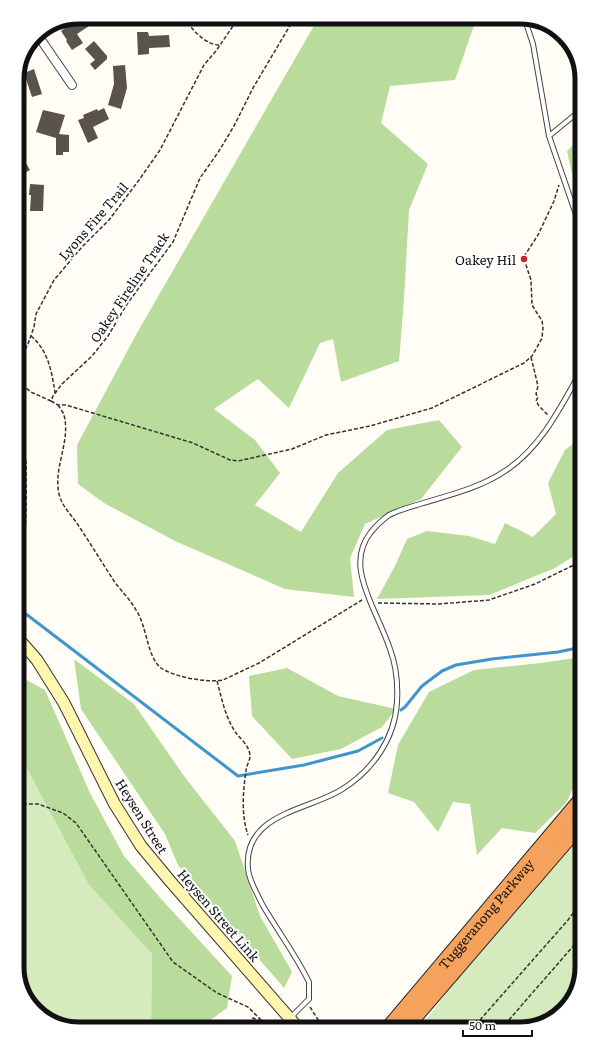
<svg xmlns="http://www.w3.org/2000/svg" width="599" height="1046" viewBox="0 0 599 1046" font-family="Literata,serif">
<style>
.green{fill:#d5ebbd}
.forest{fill:#b9dc9c}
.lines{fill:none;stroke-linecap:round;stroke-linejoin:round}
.stream{stroke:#3f96cf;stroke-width:3}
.building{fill:#5a524d}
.service-casing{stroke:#444;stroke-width:6}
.minor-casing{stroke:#444;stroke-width:10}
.secondary-casing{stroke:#333;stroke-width:13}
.motorway-casing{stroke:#222;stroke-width:17}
.path{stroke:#333;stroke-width:1.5;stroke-dasharray:4 2;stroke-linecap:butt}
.service{stroke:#fff;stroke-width:4}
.minor{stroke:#fff;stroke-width:8}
.secondary{stroke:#fff6b0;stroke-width:11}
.motorway{stroke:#f5a25d;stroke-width:15}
.poi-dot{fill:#c4262e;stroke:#fff;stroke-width:1.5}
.labels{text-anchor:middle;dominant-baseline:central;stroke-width:4;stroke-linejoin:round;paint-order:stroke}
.street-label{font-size:13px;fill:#111;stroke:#fff}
.poi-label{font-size:13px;fill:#111;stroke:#fff;text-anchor:end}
.rim{fill:none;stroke:#111;stroke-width:5}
</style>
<rect width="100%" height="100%" fill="#fffdf5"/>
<path class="green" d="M17,750l72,135 63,69 -1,75h-76l-30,-10 -22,-25 -6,-27z
M582,821v146l-10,34 -25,22 -27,6h-101l107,-139z"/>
<path class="forest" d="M319,17h158l-22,63 -65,6 -9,37 47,41 -19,46 -5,89 -5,62 -58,21 -8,-43 -13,4 -31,65 -31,-29 -44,30 41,31 25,33 -25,32 46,27 37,-59 49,-43 52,-10 23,27 -41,52 -56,25 -15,34 4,39 -69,-8 -110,-48 -71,-38 -26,-19 -1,-39 60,-112z
M582,136v84l-15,-69z
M582,437v114l-27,17 -66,27 -112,4 18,-33 12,-27 20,-8 42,5 26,8 10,-21 28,14 23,-23 -8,-31 17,-33z
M582,657v113l-16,33 -31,30 -33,-5 -25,27 -7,-51 -17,-2 -15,30 -24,-30 -26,-9 10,-48 31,-53 45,-22 67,-7z
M74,659l60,45 50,72 51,65 25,75 32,56 -8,16 -106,-123 -13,-31 -84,-125z
M287,668l51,28 58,13 -14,18 -41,22 -49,10 -40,-43 -3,-40z
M17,673l2,3 26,14 45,103 34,63 39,45 69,75 -5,32 -29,21h-47l1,-75 -63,-69 -72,-135z
M557,1014l-10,9 -20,4 -1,-9z"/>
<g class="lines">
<path class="stream" d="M26,614l212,162 66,-11 54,-14 24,-13
M401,710l4,-3 17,-21 20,-15 14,-6 36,-6 66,-7 24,-5"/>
</g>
<path class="building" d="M81,17h2l6,9 -12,8 6,9 -11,7 -6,-9 1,-1 -6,-9z
M137,32h11l1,4 20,-1 1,12 -21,1v6l-11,1z
M94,41l13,15v3l-12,11 -5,-6 5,-4 -10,-11z
M125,65l2,23 -6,21 -13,-4 6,-21 -1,-18z
M34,69l8,25 -10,3 -8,-24z
M104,108l5,11 -16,8 5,11 -10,5 -10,-23 6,-2 -1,-3 14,-6 1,2z
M43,110l22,5 -6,19 10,1v17h-6v3h-7v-17l-20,-6z
M23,158l7,12 -13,7v-15z
M30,184l14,1 -1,26h-13l1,-16h-2z"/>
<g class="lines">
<defs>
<path id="service" d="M524,17l9,27 16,92 33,96
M549,136l33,-27
M292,1020l2,-6 15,-15v-17c-13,-27 -32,-52 -47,-78 -5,-11 -13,-23 -14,-35 -5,-55 58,-58 93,-79 31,-19 54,-51 56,-88 1,-17 -1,-37 -7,-53 -5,-15 -12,-29 -18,-43 -10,-24 -20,-50 -1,-74 5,-6 11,-12 18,-17 10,-5 21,-8 31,-11 29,-9 60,-16 85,-33 36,-23 57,-66 77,-102"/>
<path id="minor" d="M37,34l35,51"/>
<path id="secondary" d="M17,637l20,23 27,43 50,100 27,43 29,35 129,148"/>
<g id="motorway">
<path id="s1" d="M388,1029l194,-230"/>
<path d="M404,1029l178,-207"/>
</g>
</defs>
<use href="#service" class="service-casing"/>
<use href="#minor" class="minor-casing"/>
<use href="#secondary" class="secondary-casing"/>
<use href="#motorway" class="motorway-casing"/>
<path class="path" d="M185,17c5,12 22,29 35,28
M31,336c17,14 21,36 24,57
M531,357l7,29 -2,8 2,3 -2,4 3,5 9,9
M17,358l6,-5 5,-9 6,-17 2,-13 18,-34 28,-33 27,-27 30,-40 21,-30 44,-85 12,-14 23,-34
M17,381l14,11 20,9 2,-5 9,-12 30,-28 16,-20 19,-32 46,-62 27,-64 19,-27 15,-25 19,-38 42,-71
M51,401l7,4h8l127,38 37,17 8,1 54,-12 34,-14 44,-9 62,-18 92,-45 8,-7 4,-7 6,-11 1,-11 -1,-6 -10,-16 -1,-25 -7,-21 1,-4 13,-20 16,-34 5,-16
M58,405c2,3 5,7 6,10 7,26 -11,53 -5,79 3,12 10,18 17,28 13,19 25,39 38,59 7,10 16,18 22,29 11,16 11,47 25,58 13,9 46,15 62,12l36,-17 103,-63
M17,583c11,-42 9,-78 9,-121l-1,-6 -8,-10
M17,602l4,-16 -1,-10
M378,603l61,1 50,-4 46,-16 47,-23
M17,623l2,4
M217,681c5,18 8,36 19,52 5,6 14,14 14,23 0,5 -4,10 -4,15 -3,20 -5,44 2,64
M17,804h21l25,9 13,10 97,139 44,31 31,14 16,16
M310,1007l14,22
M246,1029l7,-11 11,5 19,4
M472,1029l96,-109 14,-19
M501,1029l81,-93"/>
<use href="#service" class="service"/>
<use href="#minor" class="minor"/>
<use href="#secondary" class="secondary"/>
<use href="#motorway" class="motorway"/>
</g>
<circle class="poi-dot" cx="524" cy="259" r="4"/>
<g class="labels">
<g class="street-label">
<text transform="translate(93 221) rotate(-49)">Lyons Fire Trail</text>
<text transform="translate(129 287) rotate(-56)">Oakey Fireline Track</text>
<text transform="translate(142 816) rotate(58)">Heysen Street</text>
<text stroke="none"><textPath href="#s1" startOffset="151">Tuggeranong Parkway</textPath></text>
<text transform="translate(219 915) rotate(49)">Heysen Street Link</text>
</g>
<g class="poi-label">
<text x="516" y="259">Oakey Hil</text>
</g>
</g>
<path d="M0 0H599V1046H0ZM79 24H520A55 55 0 0 1 575 79V967A55 55 0 0 1 520 1022H79A55 55 0 0 1 24 967V79A55 55 0 0 1 79 24Z" fill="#fff" fill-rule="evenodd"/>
<path class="rim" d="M79 24H520A55 55 0 0 1 575 79V967A55 55 0 0 1 520 1022H79A55 55 0 0 1 24 967V79A55 55 0 0 1 79 24Z"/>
<path d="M463 1030v6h69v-6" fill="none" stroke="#111111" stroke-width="2"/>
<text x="469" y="1030" font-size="12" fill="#111111" stroke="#ffffff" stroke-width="3" paint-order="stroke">50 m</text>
</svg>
